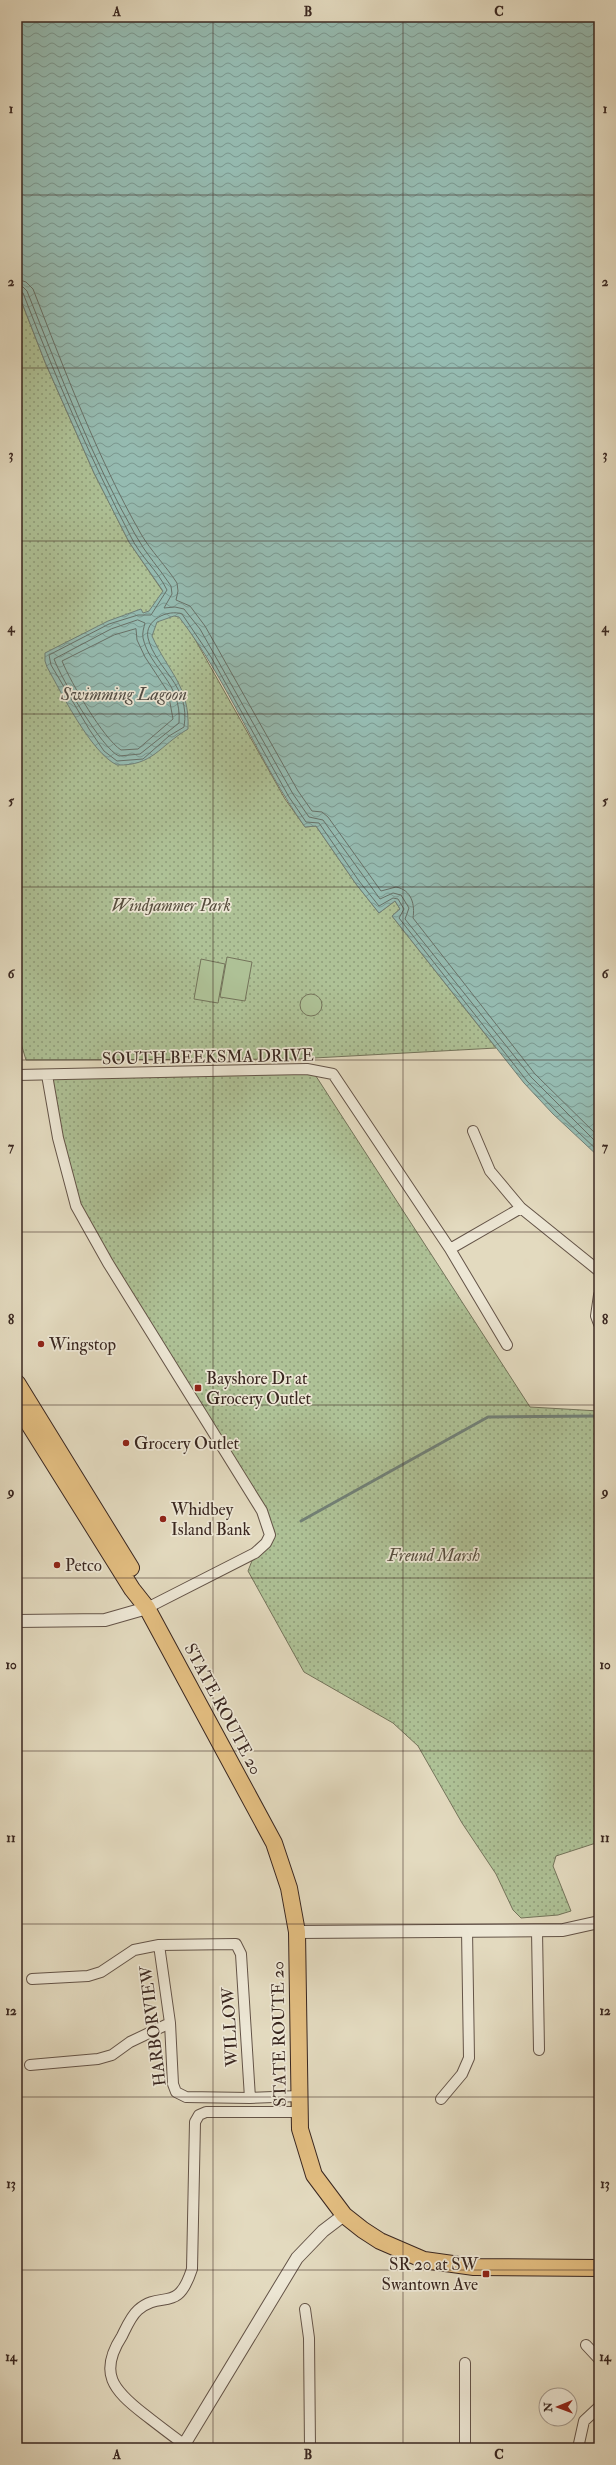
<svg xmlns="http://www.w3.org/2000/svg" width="616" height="2465" viewBox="0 0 616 2465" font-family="'IM FELL Double Pica',serif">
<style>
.park{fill:url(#park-dots);stroke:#74745b}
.garden{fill:#aec196;stroke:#74745b}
.water{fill:url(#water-waves);stroke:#718077}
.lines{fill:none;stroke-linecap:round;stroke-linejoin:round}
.shore{stroke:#687168;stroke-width:1}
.stream{stroke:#718077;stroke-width:3}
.minor-casing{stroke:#645448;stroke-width:12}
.tertiary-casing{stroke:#645448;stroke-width:14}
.primary-casing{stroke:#3a2720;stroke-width:18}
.minor{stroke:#ede7d5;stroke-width:10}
.tertiary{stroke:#ede7d5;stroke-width:12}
.primary{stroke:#e2bd80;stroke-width:16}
.grid{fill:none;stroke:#3a2720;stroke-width:1;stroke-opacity:0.55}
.poi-dot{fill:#8f2418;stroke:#ede7d5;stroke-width:1.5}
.labels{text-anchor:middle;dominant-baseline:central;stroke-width:3.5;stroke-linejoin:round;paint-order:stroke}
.park-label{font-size:17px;font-style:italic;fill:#574e3e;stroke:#ede7d5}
.street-label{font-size:17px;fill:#3a2720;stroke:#ede7d5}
.poi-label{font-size:17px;fill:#3a2720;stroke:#ede7d5;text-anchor:start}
.water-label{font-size:18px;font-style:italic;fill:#514c44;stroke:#ede7d5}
.neatline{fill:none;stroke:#3a2720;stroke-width:1.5}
.grid-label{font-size:13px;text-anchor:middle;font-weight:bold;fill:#3a2720}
</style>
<defs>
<pattern id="park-dots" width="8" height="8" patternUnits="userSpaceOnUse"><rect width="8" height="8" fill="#aec196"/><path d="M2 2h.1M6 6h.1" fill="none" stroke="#8f9d7a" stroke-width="1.8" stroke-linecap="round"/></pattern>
<pattern id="water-waves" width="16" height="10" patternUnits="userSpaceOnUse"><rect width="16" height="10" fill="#95bbb1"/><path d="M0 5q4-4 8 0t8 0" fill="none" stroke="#7b9890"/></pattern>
</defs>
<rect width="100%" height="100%" fill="#e3dabf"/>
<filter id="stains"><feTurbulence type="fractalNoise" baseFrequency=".005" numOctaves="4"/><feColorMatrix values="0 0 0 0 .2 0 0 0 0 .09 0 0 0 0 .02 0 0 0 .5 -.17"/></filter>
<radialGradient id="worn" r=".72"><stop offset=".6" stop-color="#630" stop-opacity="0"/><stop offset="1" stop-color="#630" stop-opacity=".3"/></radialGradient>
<path class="park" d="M17,290l28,72 49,111 35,69 63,92 93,165 20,28 11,-1 40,58 23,29 16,-12 5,8 -8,7 104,132 -200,11 -270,1 -9,-30z
M312,1070l218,337 69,4v431l-43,14 -3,10 18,45 -13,4 -37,3 -8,-8 -17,-36 -34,-51 -44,-77 -25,-23 -89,-51 -56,-101 7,-18 11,-10 2,-21 -192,-316 -29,-131z"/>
<path class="garden" d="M227,957l25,5 -7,39 -25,-4z
M201,959l24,5 -7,39 -24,-4z
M300 1005a11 11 0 1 1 22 0a11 11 0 1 1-22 0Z"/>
<path class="water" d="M17,17h582v1140l-46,-43 -29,-31 -132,-167 8,-7 -5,-8 -16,12 -23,-29 -40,-58 -11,1c-47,-66 -76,-145 -126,-210l-5,-1 -17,6 -5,14c16,36 38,50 36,93 -29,17 -35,37 -71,36 -26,-12 -56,-73 -70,-98l-2,-6v-8l63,-32 33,-12 2,4 6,-2 14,-20 -34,-49 -35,-69 -49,-111 -28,-72z"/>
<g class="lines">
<path class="shore" d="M17,279l9,3 7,7c32,82 64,168 108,245 10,17 25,32 36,49l1,8 -2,9 14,6 15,20 93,165 14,20 10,1 6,5 53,74 15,-4c16,3 19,18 17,31l122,156 64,63
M17,285l6,2 4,4c33,83 65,168 109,245 10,18 24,33 35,50l1,8 -8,14 11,-1 9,2 16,20 93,165 16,23 14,3 57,79 13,-6 8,2 8,13 -4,11 126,158 68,68
M17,291l6,2c32,83 67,165 108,244 9,19 27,34 36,53l-16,25h-13l-29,9 -60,31 2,10 38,64 15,22 13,10 26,-2 26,-23 15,-9c7,-42 -28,-57 -36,-89 -4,-18 20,-29 34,-24l29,43 78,140 17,25 13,1 40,58 20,25 14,-8 5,1 6,10 -5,9 128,163 29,30 43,41
M138,620l7,3c-1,4 -3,10 -2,15 7,31 39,44 36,85l-39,31 -21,2c-17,-7 -58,-78 -65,-97l57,-30z
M136,629l1,11 8,17 23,35 5,27 -35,30 -17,1c-18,-12 -50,-67 -59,-89l52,-26z"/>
<path class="stream" d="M301,1521l187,-104 111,-1"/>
<defs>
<path id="minor" d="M17,1075l290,-6 26,5 117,175 57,96
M47,1075l11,63 18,68 32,57 154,248 8,24 -4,8 -11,10 -108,55
M473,1131l17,40 31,37 78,63
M450,1249l71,-41
M599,1295l-3,21 3,8
M537,1931l2,119
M159,1945l11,78 3,61 3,8 10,5 64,1 49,-2
M32,1979l56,-3 13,-4 33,-22 25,-5 77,-1 5,10 9,144
M30,2065l68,-6 14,-4 18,-13 40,-19
M441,2099l21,-25 7,-16 -2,-128
M305,2309l4,29 1,110
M586,2345l13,14
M185,2445c-14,-10 -28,-21 -41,-31 -31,-24 -46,-41 -22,-78 4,-8 9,-20 16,-26 24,-21 39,5 54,-41l3,-147 4,-7 7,-3h93
M465,2448v-85
M578,2448l6,-27 15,-14"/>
<path id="tertiary" d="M17,1621l88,-1 42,-12
M297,1932l266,-2 36,-8
M182,2448l115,-190 26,-27 21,-16"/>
<path id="primary" d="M17,1383l114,185
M17,1405l115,184 15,19 127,235 15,45 8,44 3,197 14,46 30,40 19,15 17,11 44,19 50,7 125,1"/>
</defs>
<use href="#minor" class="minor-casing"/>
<use href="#tertiary" class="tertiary-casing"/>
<use href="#primary" class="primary-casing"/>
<use href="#minor" class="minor"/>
<use href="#tertiary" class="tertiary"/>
<use href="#primary" class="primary"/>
</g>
<path class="grid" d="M213,17v2431M403,17v2431M17,195h582M17,368h582M17,541h582M17,714h582M17,887h582M17,1060h582M17,1232h582M17,1405h582M17,1578h582M17,1751h582M17,1924h582M17,2097h582M17,2270h582"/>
<g class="poi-dot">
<circle cx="41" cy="1344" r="4"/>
<rect x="194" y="1384" width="8" height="8" rx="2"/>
<circle cx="126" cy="1443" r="4"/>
<circle cx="163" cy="1519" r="4"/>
<circle cx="57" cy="1565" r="4"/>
<rect x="482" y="2270" width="8" height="8" rx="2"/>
</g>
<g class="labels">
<g class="park-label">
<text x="171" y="905">Windjammer Park</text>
<text x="434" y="1555">Freund Marsh</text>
</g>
<g class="street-label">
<text transform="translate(208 1057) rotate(-1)">SOUTH BEEKSMA DRIVE</text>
<text transform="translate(223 1709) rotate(62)">STATE ROUTE 20</text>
<text transform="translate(153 2026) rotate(-97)">HARBORVIEW</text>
<text transform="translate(230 2027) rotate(-93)">WILLOW</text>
<text transform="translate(279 2034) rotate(-91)">STATE ROUTE 20</text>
</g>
<g class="poi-label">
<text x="49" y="1344">Wingstop</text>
<text x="206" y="1378">Bayshore Dr at<tspan x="206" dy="20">Grocery Outlet</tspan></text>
<text x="134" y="1443">Grocery Outlet</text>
<text x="171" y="1509">Whidbey<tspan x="171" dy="20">Island Bank</tspan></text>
<text x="65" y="1565">Petco</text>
<text x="478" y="2264" text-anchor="end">SR 20 at SW<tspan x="478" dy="20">Swantown Ave</tspan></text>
</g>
<g class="water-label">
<text x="124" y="694">Swimming Lagoon</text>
</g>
</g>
<rect width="616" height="2465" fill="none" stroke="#e3dabf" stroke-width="44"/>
<g transform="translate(558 2407) rotate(269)"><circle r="19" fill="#ede7d5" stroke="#a59a8d"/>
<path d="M0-3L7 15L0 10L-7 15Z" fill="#8f2418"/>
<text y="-6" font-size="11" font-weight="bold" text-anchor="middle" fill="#3a2720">N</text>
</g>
<rect x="22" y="22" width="572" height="2421" class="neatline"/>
<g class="grid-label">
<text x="117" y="16">A</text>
<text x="308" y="16">B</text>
<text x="499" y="16">C</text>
<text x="11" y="113">1</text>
<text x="605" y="113">1</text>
<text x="11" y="286">2</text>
<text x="605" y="286">2</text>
<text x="11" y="459">3</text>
<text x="605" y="459">3</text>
<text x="11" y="632">4</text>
<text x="605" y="632">4</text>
<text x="11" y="805">5</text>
<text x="605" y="805">5</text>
<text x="11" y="978">6</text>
<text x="605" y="978">6</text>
<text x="11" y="1151">7</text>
<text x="605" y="1151">7</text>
<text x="11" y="1324">8</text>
<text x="605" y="1324">8</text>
<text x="11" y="1496">9</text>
<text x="605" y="1496">9</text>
<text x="11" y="1669">10</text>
<text x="605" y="1669">10</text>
<text x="11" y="1842">11</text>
<text x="605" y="1842">11</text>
<text x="11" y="2015">12</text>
<text x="605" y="2015">12</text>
<text x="11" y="2188">13</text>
<text x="605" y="2188">13</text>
<text x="11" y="2361">14</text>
<text x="605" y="2361">14</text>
<text x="117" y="2459">A</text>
<text x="308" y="2459">B</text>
<text x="499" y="2459">C</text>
</g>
<rect width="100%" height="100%" filter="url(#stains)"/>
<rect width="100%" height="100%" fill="url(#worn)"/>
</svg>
